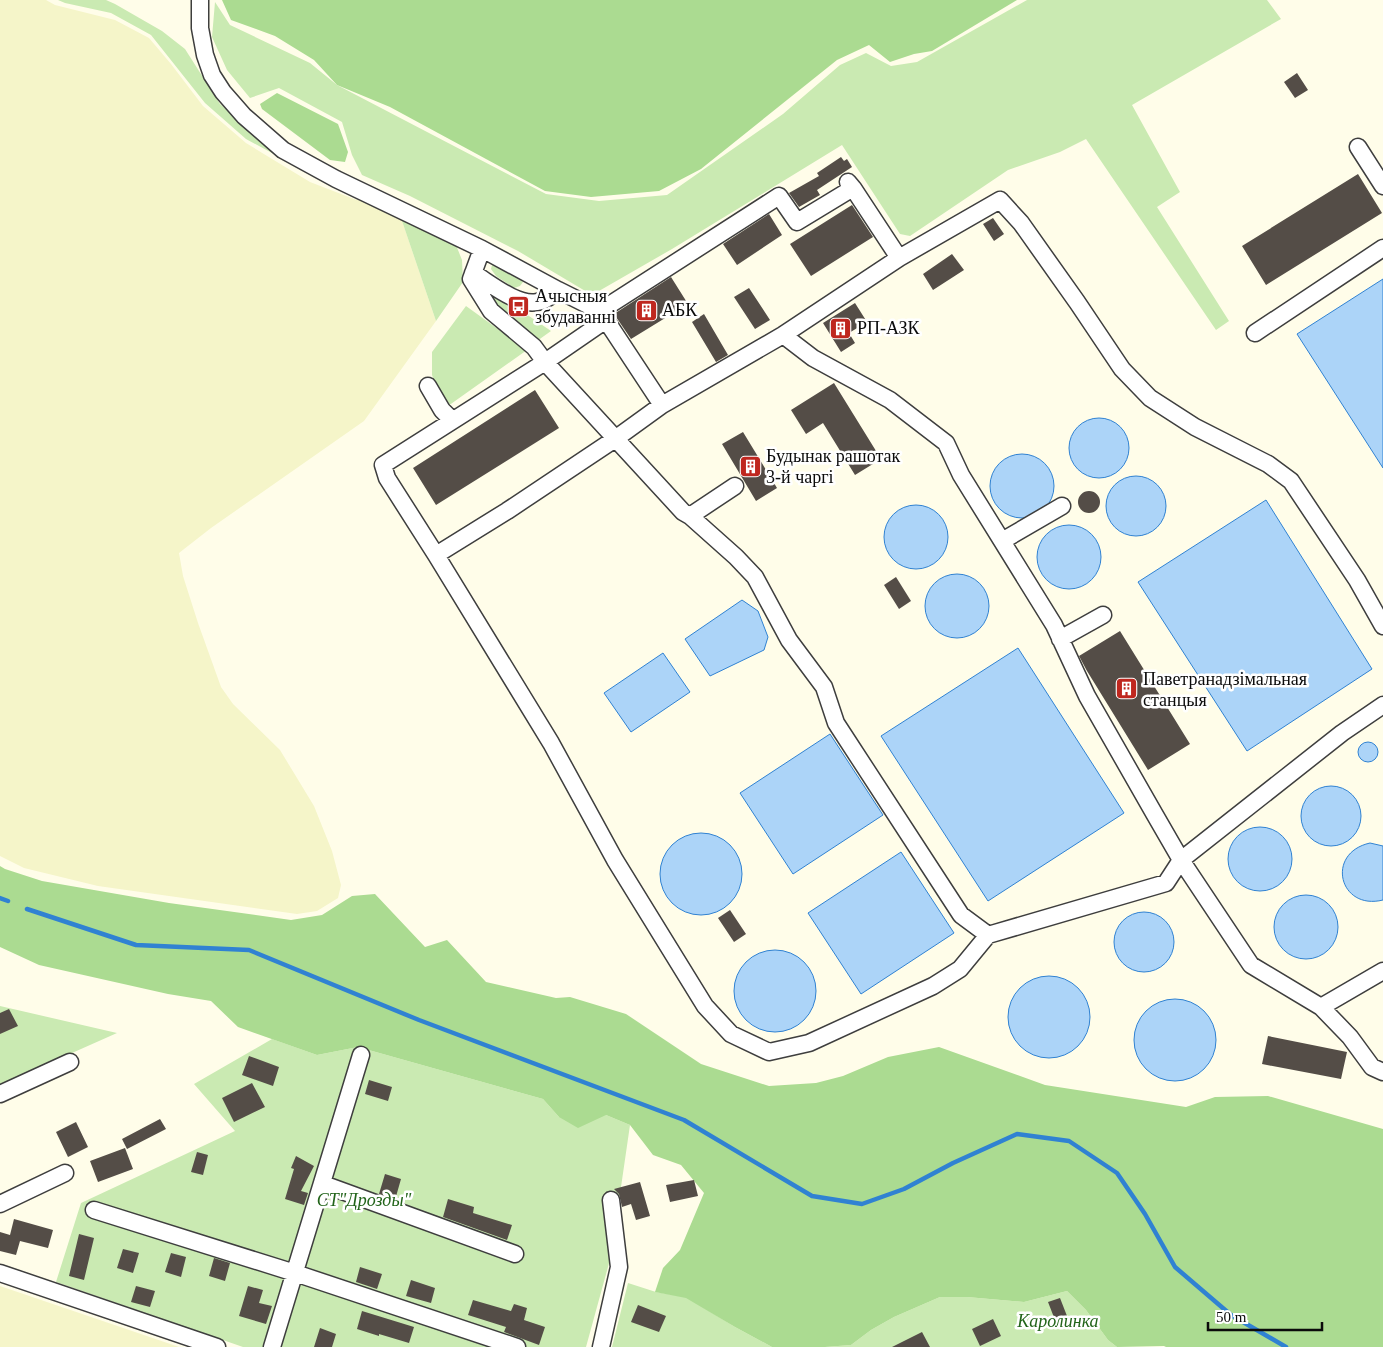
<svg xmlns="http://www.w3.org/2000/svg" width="1383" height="1347" viewBox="0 0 1383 1347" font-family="'Times New Roman',serif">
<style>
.farmland{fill:#f5f5c9}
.green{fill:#caeab2}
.forest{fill:#abdb91}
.water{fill:#acd4f8;stroke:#3082d2}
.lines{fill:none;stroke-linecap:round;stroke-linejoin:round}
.stream{stroke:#3082d2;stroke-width:4.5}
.building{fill:#544d47}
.minor-casing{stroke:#3e3e3e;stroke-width:19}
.minor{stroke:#fff;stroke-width:16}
.labels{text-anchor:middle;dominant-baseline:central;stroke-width:5;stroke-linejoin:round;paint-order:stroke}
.poi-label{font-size:18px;fill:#0b0b0b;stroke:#fff;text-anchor:start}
.park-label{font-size:18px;font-style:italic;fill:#22641a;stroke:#fff}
</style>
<rect width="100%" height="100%" fill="#fffde9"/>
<path class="farmland" d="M0,0h46l9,5 60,15 34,18 22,26 32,42 43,37 64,39 44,17 31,7 16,12 35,103 -72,100 -153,107 -32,25 4,23 15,47 23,64 12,17 47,46 34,56 18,45 9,34 -3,13 -21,13 -20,3 -199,-28 -74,-18 -24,-12z
M0,1286l179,61h-179z"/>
<path class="green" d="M58,0h48l9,4 47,27 23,18 35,55 51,44 34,23 -59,-32 -41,-36 -54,-68 -40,-22 -46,-10z
M1027,0h240l14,19 -149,86 48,87 -23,15 72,114 -13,9 -130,-191 -26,13 -52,18 -98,66 -10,-2 -58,-89 -170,104 -80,46 -74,-44 -108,-55 -48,-21 -10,-20 -10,-33 -63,-34 -29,10 -23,-28 -15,-33 3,-35 15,23 80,38 27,22 209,109 53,7 68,-6 116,-81 57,-49 26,-12 25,13 26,-4z
M401,218l55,27 6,15 1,22 -27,39z
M492,265l28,13 3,4 -3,4 -6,2 -18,-12 -5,-7z
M482,284l69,47 -14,10 -43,-34z
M466,306l61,44 -79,56 -5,-5 -11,-26v-23z
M0,1006l117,27 -117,52z
M272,1039l45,16 41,-8 185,52 16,18 47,-2 24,10 -19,131 -25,91h-343l-187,-65 25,-79 154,-72 -41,-47z
M628,1283l28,9 30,5 49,30 37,20h-160z
M1067,1291l19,19 22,30 9,7h-292l26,-2 20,-15 23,-13 46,-20h27l57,5z"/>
<path class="forest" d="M222,0h795l-85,51 -18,3 -24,8 -21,-17 -32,15 -136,109 -42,22 -68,6 -46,-6 -155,-84 -53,-22 -23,-25 -39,-24 -44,-16z
M277,93l61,31 10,28 -3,10 -15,-2 -68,-51 -2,-5z
M0,866l5,3 37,12 127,22 122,17 31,-5 30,-19 23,-2 50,53 22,-7 39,42 70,16 14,-1 56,17 75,50 68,22 47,-3 27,-7 45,-19 51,-10 106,38 141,22 29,-10 53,-1 115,33v218h-217l-2,-1 -47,1 -9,-7 -22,-30 -19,-19 -43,11 -57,-5h-27l-46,20 -23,13 -20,15 -26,2h-53l-37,-20 -49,-29 -31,-6 8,-24 17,-18 24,-57 -23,-28 -28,-10 -23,-30 -24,-10 -28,13 -19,-11 -16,-18 -185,-52 -41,8 -79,-28 -27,-26 -43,-7 -129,-29 -39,-18z"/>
<path class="water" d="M1383,279v189l-86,-134z
M1069 448a30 30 0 1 1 60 0a30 30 0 1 1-60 0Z
M990 486a32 32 0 1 1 64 0a32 32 0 1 1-64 0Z
M1106 506a30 30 0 1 1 60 0a30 30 0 1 1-60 0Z
M1266,500l106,169 -125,82 -109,-169z
M884 537a32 32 0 1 1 64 0a32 32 0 1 1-64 0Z
M1037 557a32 32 0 1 1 64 0a32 32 0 1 1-64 0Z
M925 606a32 32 0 1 1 64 0a32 32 0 1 1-64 0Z
M742,600l16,11 10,26 -4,13 -54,26 -25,-37z
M1018,648l106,165 -136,88 -107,-165z
M663,653l27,39 -59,40 -27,-39z
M830,734l53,81 -90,59 -53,-81z
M1358 752a10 10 0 1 1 20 0a10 10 0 1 1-20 0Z
M1301 816a30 30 0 1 1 60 0a30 30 0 1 1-60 0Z
M1228 859a32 32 0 1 1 64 0a32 32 0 1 1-64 0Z
M660 874a41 41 0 1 1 82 0a41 41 0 1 1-82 0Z
M1370,843l13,3v54c-44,11 -58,-47 -13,-57z
M901,852l53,81 -93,61 -53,-81z
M1274 927a32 32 0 1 1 64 0a32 32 0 1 1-64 0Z
M1114 942a30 30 0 1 1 60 0a30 30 0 1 1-60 0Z
M734 991a41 41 0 1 1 82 0a41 41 0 1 1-82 0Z
M1008 1017a41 41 0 1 1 82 0a41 41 0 1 1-82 0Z
M1134 1040a41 41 0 1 1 82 0a41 41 0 1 1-82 0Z"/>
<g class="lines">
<path class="stream" d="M0,898l8,3
M27,909l109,36 113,5 170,70 265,100 128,76 50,8 42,-15 49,-26 64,-29 52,7 48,32 28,41 30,53 56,48 55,32"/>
</g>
<path class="building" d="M1297,73l11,17 -13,8 -11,-16z
M841,157l3,4 3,-2 5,8 -35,23 3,5 -21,12 -10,-14 30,-17 -2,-3z
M1358,174l24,39 -116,72 -24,-39z
M852,205l21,32 -62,39 -21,-32z
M769,214l13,21 -45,30 -14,-21z
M993,218l11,16 -10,7 -11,-17z
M952,254l12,16 -31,20 -10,-16z
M671,277l17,27 -57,35 -17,-25z
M749,288l21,32 -15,9 -21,-32z
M855,303l12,19 -18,11 6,10 -14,9 -18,-29z
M704,314l24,41 -12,7 -24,-40z
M834,383l47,76 -26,16 -32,-52 -17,11 -15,-24z
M535,390l24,38 -123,77 -23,-37z
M743,432l34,56 -21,13 -34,-57z
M1078 502a11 11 0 1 1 22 0a11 11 0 1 1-22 0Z
M896,577l15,24 -12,8 -15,-24z
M1120,631l70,113 -42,26 -61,-99 -8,-15z
M730,910l16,24 -12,8 -16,-24z
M9,1009l9,17 -18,8v-21z
M1268,1036l79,16 -6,27 -79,-15z
M249,1056l30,11 -6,19 -31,-11z
M369,1080l23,7 -4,14 -23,-7z
M252,1083l13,24 -31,15 -12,-24z
M160,1119l6,10 -39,20 -5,-10z
M76,1122l12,25 -20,10 -12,-25z
M125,1148l8,21 -35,13 -8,-21z
M197,1152l11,3 -5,20 -12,-3z
M296,1156l18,10 -13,25 7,2 -4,12 -19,-6 9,-30 -3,-1z
M385,1174l16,5 -6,21 -16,-6z
M694,1180l4,16 -28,6 -4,-17z
M640,1182l10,34 -14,4 -5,-16 -9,3 -3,-13 -5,-5z
M448,1199l26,8 -1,6 39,12 -5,15 -64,-23z
M14,1219l39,11 -5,18 -28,-7 -4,14 -16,-4v-19l10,3z
M79,1234l15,4 -10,42 -15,-4z
M123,1249l16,4 -6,20 -16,-5z
M171,1253l15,4 -5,20 -16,-5z
M214,1258l16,5 -5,18 -16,-5z
M360,1267l22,7 -5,15 -21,-7z
M411,1280l24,8 -4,15 -25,-7z
M136,1286l19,5 -5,16 -19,-5z
M248,1286l15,4 -4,13 13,3 -6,18 -27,-8z
M1060,1298l7,18 -12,4 -7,-18z
M473,1300l38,11 3,-7 13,4 -3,12 21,7 -6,18 -35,-13 2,-5 -38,-12z
M638,1305l28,11 -7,16 -28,-10z
M362,1311l52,16 -5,16 -30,-9v2l-22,-7z
M993,1319l8,17 -21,10 -8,-17z
M320,1328l16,6 -4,13h-18z
M922,1332l8,15h-38z"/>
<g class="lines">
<defs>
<path id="minor" d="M200,0v28l5,27 7,20 11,17 21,24 39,34 53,29 146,70 76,41 42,21 62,94
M1358,147l25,39
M848,182l5,6 46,70
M482,249l-11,30 20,32 43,36 11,15 138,150 7,4 45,-30
M473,273c17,10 44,33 64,29 8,-1 15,-7 21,-12
M600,311l179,-115 18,26 56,-34
M606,320l-61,42 -162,103 4,13 49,77 115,188 64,117 90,146 26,28 38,18 40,-9 124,-57 27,-17 28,-34 178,-52 15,-23 161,-127 41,-28
M1255,333l128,-85
M783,335l30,23 77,42 56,43 15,32 93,150 33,71 68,119 26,45 70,105 70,42 29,30 22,30 11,5
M428,386l14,24 10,10
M690,516l46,41 19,20 34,63 35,47 12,36 125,192 27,20
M1002,541l60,-35
M436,555l71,-44 108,-72 47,-34 121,-70 116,-77 101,-58 21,23 56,79 45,67 28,29 45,29 73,37 23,17 66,99 26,46
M1060,639l43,-24
M1321,1007l62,-36
M0,1094l70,-32
M323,1184l192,70
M0,1204l65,-31
M94,1210l201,63 222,74
M0,1273l217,74
M272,1347l89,-292
M601,1347l18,-80 -8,-67"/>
</defs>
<use href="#minor" class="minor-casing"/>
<use href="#minor" class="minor"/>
</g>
<defs>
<symbol id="bus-square" viewBox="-11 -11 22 22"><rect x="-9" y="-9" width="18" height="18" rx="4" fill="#bf271f" stroke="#fff"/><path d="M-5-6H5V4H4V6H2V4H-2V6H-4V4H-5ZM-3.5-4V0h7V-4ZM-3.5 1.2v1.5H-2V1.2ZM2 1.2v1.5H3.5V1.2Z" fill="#fff"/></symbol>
<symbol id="building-square" viewBox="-11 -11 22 22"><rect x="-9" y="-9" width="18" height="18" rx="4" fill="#bf271f" stroke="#fff"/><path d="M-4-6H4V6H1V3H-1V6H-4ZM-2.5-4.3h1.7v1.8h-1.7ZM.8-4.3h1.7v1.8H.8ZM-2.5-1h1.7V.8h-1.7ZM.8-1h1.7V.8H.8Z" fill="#fff"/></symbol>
</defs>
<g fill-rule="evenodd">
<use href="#bus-square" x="506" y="294" width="25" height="25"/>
<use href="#building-square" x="634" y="298" width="25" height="25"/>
<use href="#building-square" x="828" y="316" width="25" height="25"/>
<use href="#building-square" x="738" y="454" width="25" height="25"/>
<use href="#building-square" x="1114" y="676" width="25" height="25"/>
</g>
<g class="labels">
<g class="poi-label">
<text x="535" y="296">Ачысныя<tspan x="535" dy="21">збудаванні</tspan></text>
<text x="662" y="310">АБК</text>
<text x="857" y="328">РП-АЗК</text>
<text x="766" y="456">Будынак рашотак<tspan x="766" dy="21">3-й чаргі</tspan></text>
<text x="1143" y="679">Паветранадзімальная<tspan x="1143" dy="21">станцыя</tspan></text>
</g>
<g class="park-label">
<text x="364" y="1200">СТ"Дрозды"</text>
<text x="1058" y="1321">Каролинка</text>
</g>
</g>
<path d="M1208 1322v8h114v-8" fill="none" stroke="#0b0b0b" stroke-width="2.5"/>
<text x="1216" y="1322" font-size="15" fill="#0b0b0b" stroke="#ffffff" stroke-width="4" paint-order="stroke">50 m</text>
</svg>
